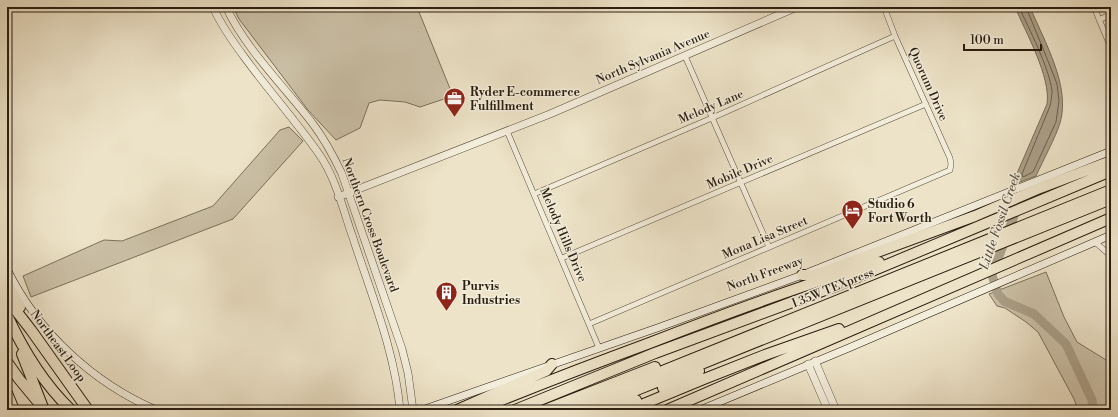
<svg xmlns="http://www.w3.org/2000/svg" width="1118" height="417" viewBox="0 0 1118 417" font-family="'Libre Bodoni',serif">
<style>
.green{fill:#ccc2a9;stroke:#7b705c}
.water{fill:#aba089;stroke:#776c59}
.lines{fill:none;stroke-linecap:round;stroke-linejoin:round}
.shore{stroke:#6a5f4c;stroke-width:1}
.river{stroke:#aba089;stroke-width:9}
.minor-casing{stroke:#5b4f3e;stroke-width:6}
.tertiary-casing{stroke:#5b4f3e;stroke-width:8}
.secondary-casing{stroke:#2a1e10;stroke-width:8}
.motorway-casing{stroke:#2a1e10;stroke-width:12}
.minor{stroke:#f3eddb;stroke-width:5}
.tertiary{stroke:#f3eddb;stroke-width:7}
.secondary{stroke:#f3eddb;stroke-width:7}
.motorway{stroke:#ede3c8;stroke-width:10}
.labels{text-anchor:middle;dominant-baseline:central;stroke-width:3;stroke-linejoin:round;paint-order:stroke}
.street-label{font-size:12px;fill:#2a1e10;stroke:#f3eddb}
.poi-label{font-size:12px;font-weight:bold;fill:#2a1e10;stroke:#f3eddb;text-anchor:start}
.water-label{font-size:13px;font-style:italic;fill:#5e5240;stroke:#f3eddb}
</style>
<rect width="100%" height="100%" fill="#ede3c8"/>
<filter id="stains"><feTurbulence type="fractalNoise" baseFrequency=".005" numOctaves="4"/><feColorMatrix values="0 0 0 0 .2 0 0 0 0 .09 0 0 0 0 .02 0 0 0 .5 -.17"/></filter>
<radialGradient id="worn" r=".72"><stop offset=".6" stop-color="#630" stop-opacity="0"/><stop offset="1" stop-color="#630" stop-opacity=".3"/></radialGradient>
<path class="green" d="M233,7h184l36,89 -33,11 -15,-5 -25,-2 -11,3 -9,25 -24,12 -28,-30 -69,-91z
M289,127l14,14 -70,78 -202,78 -8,-21 81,-36 18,1 91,-35 67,-76z
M1046,272l18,45 13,25 34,21v47h-33l-4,-11 -36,-67 -12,-10 -21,-14 -8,-2 -8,-12z"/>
<path class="water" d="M1015,7h15c14,34 41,79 30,116 -5,16 -17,37 -24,53l-24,9 35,-81c4,-27 -21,-71 -32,-97z"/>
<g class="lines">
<path class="shore" d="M1019,7c10,22 30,60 33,84 0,5 -1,10 -2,15l-28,68 1,3 10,-5 23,-50 3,-21 -2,-17 -7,-18 -24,-59"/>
<path class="river" d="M1023,192l-31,83 6,19 6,7 30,13 32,30 26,56 1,10"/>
<defs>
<path id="minor" d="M1094,7l17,41
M1103,7l8,3
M1099,20l12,-6
M1109,42l2,-15
M685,56l84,191
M507,131l92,217
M534,194l178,-76 183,-82
M1095,242l16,14
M1111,242v4
M562,258l364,-154
M589,324l361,-154 1,-6 -1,-6 -55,-122 -11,-29"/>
<path id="tertiary" d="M213,7c8,18 20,35 32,51 24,33 51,63 74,96 17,24 24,56 34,84 18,56 42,113 47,172
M226,7c21,44 58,79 87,117 12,16 21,33 29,50l60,175 6,24 5,37
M338,197l212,-83 247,-107
M815,361l21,49
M808,364l20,46"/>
<path id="secondary" d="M7,269c31,63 85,113 149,141
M422,410l238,-83 142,-52 309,-124
M700,410l151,-63 260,-112"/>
<path id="motorway" d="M802,275h13l160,-59 65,-28 71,-27
M7,283l13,24
M7,299l24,31 57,80
M7,315c16,35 36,68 64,95
M22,354l22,56
M7,362l12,17 19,23
M663,388l36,-17
M7,393l7,17
M457,410l89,-39 6,-7
M477,410c56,-23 113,-45 170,-66 77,-30 154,-59 232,-82
M515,410l140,-57 186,-69 270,-113
M545,410l110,-43
M566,410l545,-220
M587,410l524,-211
M612,410l24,-10
M629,410l75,-31 61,-24 74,-26
M667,410l444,-192"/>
</defs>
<use href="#minor" class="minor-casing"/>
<use href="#tertiary" class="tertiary-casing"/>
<use href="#secondary" class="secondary-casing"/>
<use href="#motorway" class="motorway-casing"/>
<use href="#minor" class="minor"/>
<use href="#tertiary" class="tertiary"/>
<use href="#secondary" class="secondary"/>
<use href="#motorway" class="motorway"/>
</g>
<defs>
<symbol id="office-pin" viewBox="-11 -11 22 30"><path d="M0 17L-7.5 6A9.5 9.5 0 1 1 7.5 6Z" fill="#8f2418" stroke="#f3eddb"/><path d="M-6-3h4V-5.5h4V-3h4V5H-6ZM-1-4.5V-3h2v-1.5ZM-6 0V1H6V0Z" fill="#fff"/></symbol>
<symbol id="hotel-pin" viewBox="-11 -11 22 30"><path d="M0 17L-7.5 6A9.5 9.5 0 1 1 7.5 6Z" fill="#8f2418" stroke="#f3eddb"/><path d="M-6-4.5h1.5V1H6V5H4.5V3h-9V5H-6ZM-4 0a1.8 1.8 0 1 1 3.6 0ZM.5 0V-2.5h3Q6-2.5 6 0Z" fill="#fff"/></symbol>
<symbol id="building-pin" viewBox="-11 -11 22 30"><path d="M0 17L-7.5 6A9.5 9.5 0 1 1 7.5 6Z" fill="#8f2418" stroke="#f3eddb"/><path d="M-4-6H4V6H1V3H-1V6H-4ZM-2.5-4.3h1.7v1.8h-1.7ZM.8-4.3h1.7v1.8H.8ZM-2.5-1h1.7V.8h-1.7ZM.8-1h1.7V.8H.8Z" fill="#fff"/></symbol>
</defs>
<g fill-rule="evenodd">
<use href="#office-pin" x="442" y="86" width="25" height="34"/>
<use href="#hotel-pin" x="840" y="198" width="25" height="34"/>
<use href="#building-pin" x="434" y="280" width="25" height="34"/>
</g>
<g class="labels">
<g class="street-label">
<text transform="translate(653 57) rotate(-23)">North Sylvania Avenue</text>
<text transform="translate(928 84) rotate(66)">Quorum Drive</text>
<text transform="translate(711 107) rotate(-23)">Melody Lane</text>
<text transform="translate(740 172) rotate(-23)">Mobile Drive</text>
<text transform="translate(370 225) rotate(70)">Northern Cross Boulevard</text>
<text transform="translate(563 235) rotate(67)">Melody Hills Drive</text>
<text transform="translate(765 238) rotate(-23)">Mona Lisa Street</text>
<text transform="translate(765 274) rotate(-20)">North Freeway</text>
<text transform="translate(833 288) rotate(-22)">I 35W TEXpress</text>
<text transform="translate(58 346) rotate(54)">Northeast Loop</text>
</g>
<g class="poi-label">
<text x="470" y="92">Ryder E-commerce<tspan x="470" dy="14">Fulfillment</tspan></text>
<text x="868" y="204">Studio 6<tspan x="868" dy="14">Fort Worth</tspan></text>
<text x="462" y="286">Purvis<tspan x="462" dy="14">Industries</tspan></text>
</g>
<g class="water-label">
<text transform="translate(1000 221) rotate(-71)">Little Fossil Creek</text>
</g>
</g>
<rect width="1118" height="417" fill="none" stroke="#ede3c8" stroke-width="24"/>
<rect x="8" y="8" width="1102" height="401" fill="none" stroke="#2a1e10" stroke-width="2"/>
<rect x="12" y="12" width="1094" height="393" fill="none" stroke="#2a1e10"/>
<path d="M964 44v6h77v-6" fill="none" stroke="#2a1e10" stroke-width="2"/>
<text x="970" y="44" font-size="12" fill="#2a1e10" stroke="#f3eddb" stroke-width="3" paint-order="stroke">100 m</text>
<rect width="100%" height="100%" filter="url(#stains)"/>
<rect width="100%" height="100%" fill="url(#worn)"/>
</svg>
